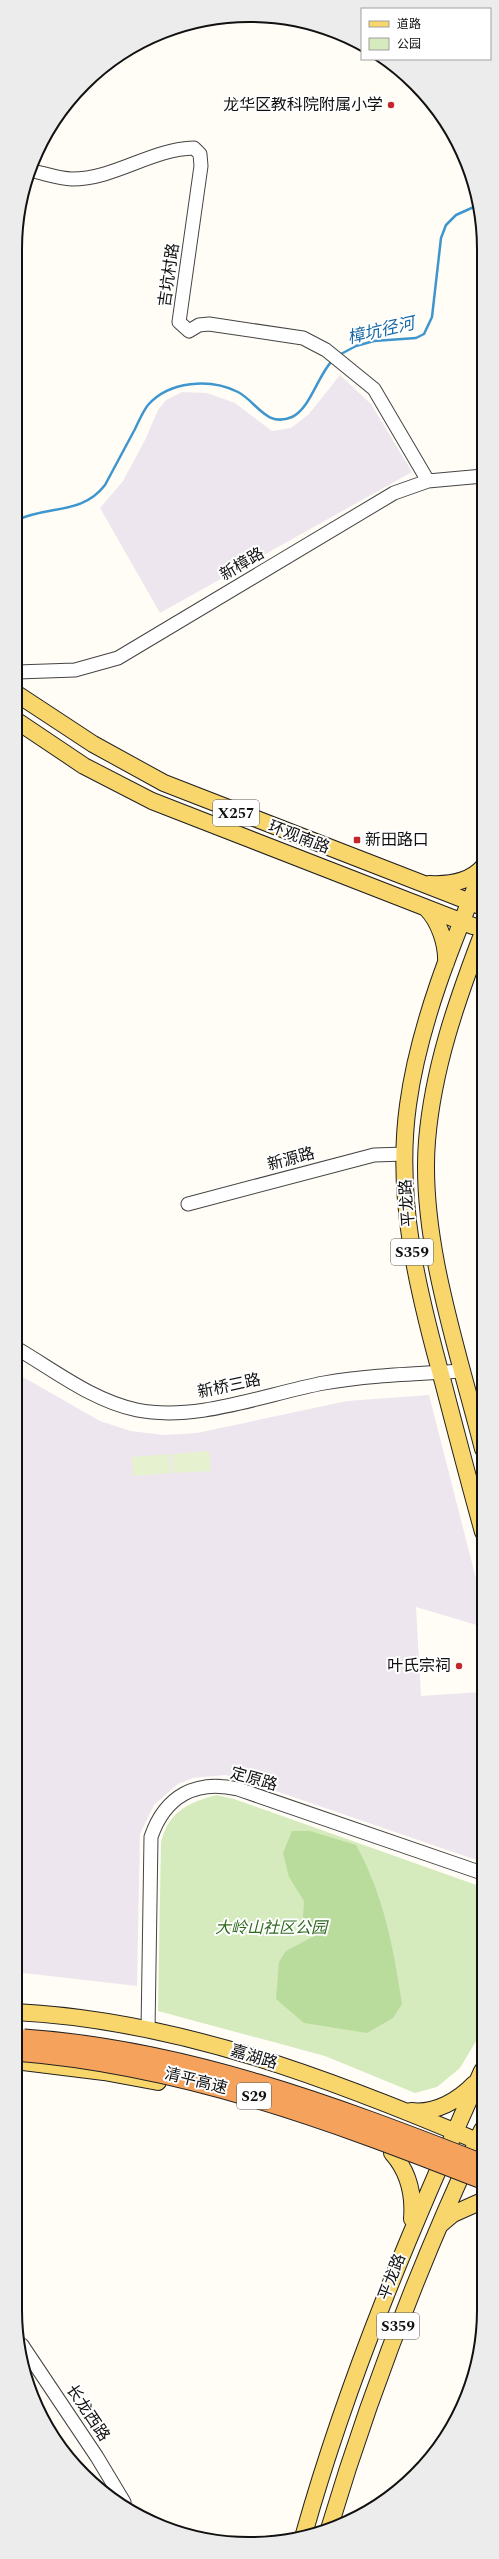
<svg xmlns="http://www.w3.org/2000/svg" width="499" height="2559" viewBox="0 0 499 2559" font-family="Spectral,'Noto Sans SC',serif">
<style>
.industrial{fill:#eee6ef}
.green{fill:#d5ebbd}
.forest{fill:#b9dc9c}
.pitch{fill:#e6f2cf}
.lines{fill:none;stroke-linecap:round;stroke-linejoin:round}
.stream{stroke:#3f96cf;stroke-width:2.5}
.minor-casing{stroke:#444;stroke-width:15}
.major-casing{stroke:#222;stroke-width:18}
.minor{stroke:#fff;stroke-width:13}
.major{stroke:#f9d66b;stroke-width:16}
.highway-bridge-casing{stroke:#222;stroke-width:21;stroke-linecap:butt}
.highway-bridge{stroke:#f5a25d;stroke-width:19}
.poi-dot{fill:#c4262e;stroke:#fff;stroke-width:1.5}
.labels{text-anchor:middle;dominant-baseline:central;stroke-width:4;stroke-linejoin:round;paint-order:stroke}
.shield{fill:#fff;stroke:#585858;stroke-width:1}
.shield-label{font-size:15px;font-weight:bold;fill:#111}
.poi-label{font-size:16px;fill:#111;stroke:#fff;text-anchor:end}
.street-label{font-size:16px;fill:#111;stroke:#fff}
.park-label{font-size:16px;font-style:italic;fill:#2f6b1f;stroke:#fff}
.water-label{font-size:17px;font-style:italic;fill:#1768a6;stroke:#fff}
.rim{fill:none;stroke:#111;stroke-width:2}
</style>
<rect width="100%" height="100%" fill="#fffdf5"/>
<path class="industrial" d="M340,375l31,29 41,68 -252,141 -60,-105 23,-27 22,-41 13,-30 8,-10 16,-8 25,1 28,10 37,28 19,-3 18,-14z
M16,1373l84,48 31,10 33,4 33,-2 150,-32 82,-6 54,211v21l-67,-20 5,89 61,-4v170l-241,-83 -16,-4 -32,3 -15,6 -24,21 -14,29 -3,152 -122,-14z"/>
<path class="green" d="M216,1795l18,4 248,88v144l-22,37 -23,19 -22,6 -90,-37 -167,-45 3,-169c8,-31 27,-39 55,-47z"/>
<path class="forest" d="M292,1831h18l46,14c28,51 37,101 46,159l-9,14 -26,15 -63,-10 -28,-24 3,-37 7,-11 28,-15 -11,-19 1,-16 -15,-24 -6,-24z"/>
<path class="pitch" d="M209,1451l2,20 -38,2 -1,-19z
M169,1454l2,19 -38,3 -1,-19z"/>
<g class="lines">
<path class="stream" d="M339,355l17,-9 18,-5 42,-3 8,-4 8,-17 9,-79 5,-13 10,-10 20,-9
M17,520c32,-15 65,-5 88,-35 10,-19 20,-37 30,-56 4,-8 8,-18 13,-24 21,-24 62,-27 90,-13 19,10 28,36 54,25 18,-8 26,-42 40,-56"/>
<defs>
<path id="minor" d="M33,171c13,3 27,8 39,8 43,0 79,-30 122,-31l6,6 1,12 -22,156 10,9 10,-6 10,-1 94,14 23,12 48,39 54,92
M17,672l58,-2 43,-12 276,-165 34,-12 55,-5
M188,1204l186,-49 31,-1
M16,1348c38,22 77,53 121,62 60,12 128,-16 187,-27 46,-8 93,-9 139,-12
M148,2030l3,-193c14,-41 45,-58 87,-48l244,84
M22,2345l75,112 27,45"/>
<path id="major" d="M17,694l76,50 71,39 319,124
M17,721l67,45 68,35 321,125
M429,884c20,1 41,-2 54,-17
M426,908c13,13 21,36 20,55
M483,1449c-24,-95 -64,-210 -56,-308 6,-73 30,-141 56,-209
M483,1532c-14,-50 -27,-100 -40,-150 -25,-90 -48,-183 -35,-277 11,-81 44,-161 75,-236
M15,2012c163,8 319,68 467,131
M15,2061l89,11 54,10
M411,2111c24,3 48,-11 63,-27
M392,2153c17,19 22,41 20,66
M440,2225l13,-11 29,-13
M329,2529c41,-137 93,-270 153,-399
M304,2534c45,-160 110,-312 178,-463"/>
</defs>
<use href="#minor" class="minor-casing"/>
<use href="#major" class="major-casing"/>
<use href="#minor" class="minor"/>
<use href="#major" class="major"/>
<defs>
<path id="highway-bridge" d="M24,2039c160,11 310,67 458,125
M15,2051c166,13 314,68 467,128"/>
</defs>
<use href="#highway-bridge" class="highway-bridge-casing"/>
<use href="#highway-bridge" class="highway-bridge"/>
</g>
<g class="poi-dot">
<circle cx="391" cy="105" r="4"/>
<rect x="353" y="836" width="8" height="8" rx="2"/>
<circle cx="459" cy="1666" r="4"/>
</g>
<g class="labels">
<g class="shield">
<rect x="213" y="800" width="46" height="26" rx="3"/>
<rect x="391" y="1239" width="42" height="26" rx="3"/>
<rect x="237" y="2083" width="34" height="26" rx="3"/>
<rect x="377" y="2313" width="42" height="26" rx="3"/>
</g>
<g class="shield-label">
<text x="236" y="813">X257</text>
<text x="412" y="1252">S359</text>
<text x="254" y="2096">S29</text>
<text x="398" y="2326">S359</text>
</g>
<g class="poi-label">
<text x="383" y="105">龙华区教科院附属小学</text>
<text x="365" y="840" text-anchor="start">新田路口</text>
<text x="451" y="1666">叶氏宗祠</text>
</g>
<g class="street-label">
<text transform="translate(169 275) rotate(-82)">吉坑村路</text>
<text transform="translate(242 564) rotate(-31)">新樟路</text>
<text transform="translate(299 837) rotate(21)">环观南路</text>
<text transform="translate(291 1159) rotate(-15)">新源路</text>
<text transform="translate(407 1203) rotate(-94)">平龙路</text>
<text transform="translate(229 1386) rotate(-12)">新桥三路</text>
<text transform="translate(254 1779) rotate(16)">定原路</text>
<text transform="translate(254 2057) rotate(17)">嘉湖路</text>
<text transform="translate(196 2081) rotate(14)">清平高速</text>
<text transform="translate(392 2277) rotate(-69)">平龙路</text>
<text transform="translate(88 2413) rotate(56)">长龙西路</text>
</g>
<g class="park-label">
<text x="271" y="1928">大岭山社区公园</text>
</g>
<g class="water-label">
<text transform="translate(381 331) rotate(-13)">樟坑径河</text>
</g>
</g>
<path d="M0 0H499V2559H0ZM249 22H250A227 227 0 0 1 477 249V2310A227 227 0 0 1 250 2537H249A227 227 0 0 1 22 2310V249A227 227 0 0 1 249 22Z" fill="#ececec" fill-rule="evenodd"/>
<path class="rim" d="M249 22H250A227 227 0 0 1 477 249V2310A227 227 0 0 1 250 2537H249A227 227 0 0 1 22 2310V249A227 227 0 0 1 249 22Z"/>
<rect x="361" y="8" width="130" height="52" fill="#ffffff" stroke="#a0a0a0"/>
<rect x="369" y="21" width="20" height="6" fill="#f9d66b" stroke="#a0a0a0"/>
<text x="397" y="28" font-size="12" fill="#111111">道路</text>
<rect x="369" y="38" width="20" height="12" fill="#d5ebbd" stroke="#a0a0a0"/>
<text x="397" y="48" font-size="12" fill="#111111">公园</text>
</svg>
